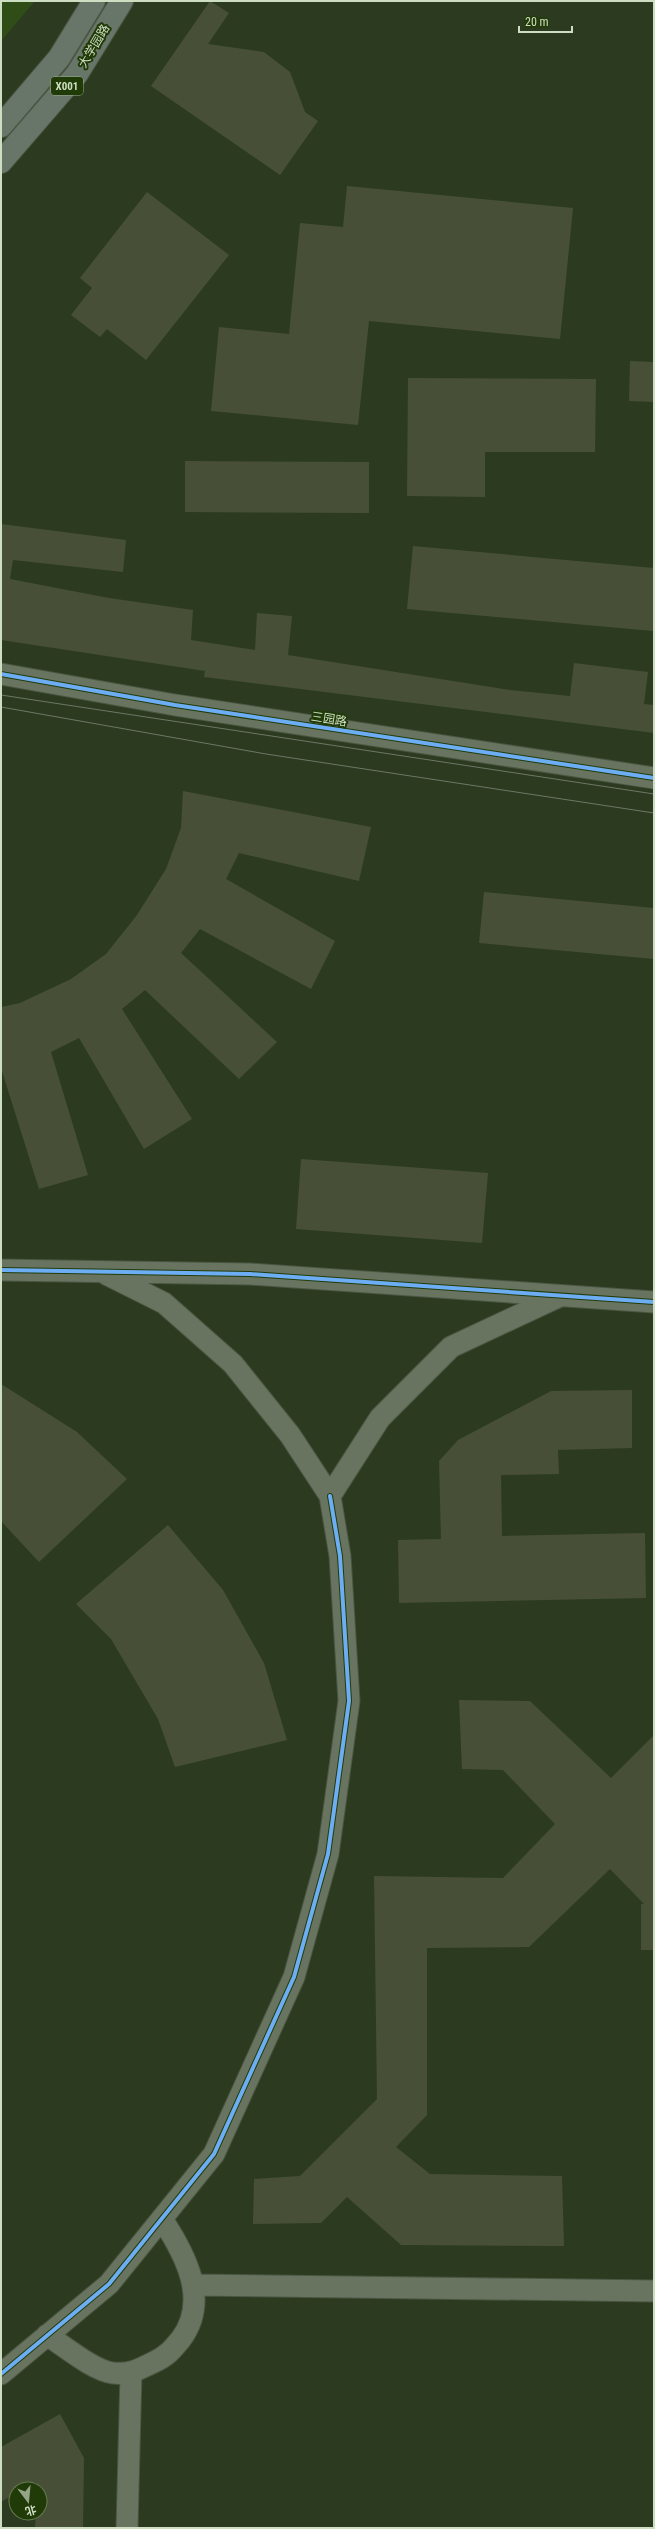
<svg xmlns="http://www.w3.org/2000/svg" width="655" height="2529" viewBox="0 0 655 2529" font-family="'Roboto Condensed','Noto Sans SC',sans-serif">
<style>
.built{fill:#304d18}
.building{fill:#474f37}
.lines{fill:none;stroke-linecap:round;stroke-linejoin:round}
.minor-casing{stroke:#4a5641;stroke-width:23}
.primary-casing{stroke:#4a5641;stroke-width:24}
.minor{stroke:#687460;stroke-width:21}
.primary{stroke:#68766a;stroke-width:22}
.tram{stroke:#6d7765;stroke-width:1}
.cycleway-casing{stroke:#213b08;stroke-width:6}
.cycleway{stroke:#6dadf4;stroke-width:4}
.labels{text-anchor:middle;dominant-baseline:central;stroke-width:4;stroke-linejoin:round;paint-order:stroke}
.shield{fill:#213b08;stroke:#9aad8b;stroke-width:1}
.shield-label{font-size:11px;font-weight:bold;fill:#cedec3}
.street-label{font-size:12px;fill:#cedec3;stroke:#213b08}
</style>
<rect width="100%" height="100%" fill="#2c3b20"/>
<path class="built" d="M1,1h34l-34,40z"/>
<path class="building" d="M210,1l19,12 -21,31 56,8 26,20 15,40 13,9 -38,54 -129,-89z
M347,186l226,22 -13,131 -191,-18 -11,104 -147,-14 8,-84 70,7 11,-111 43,4z
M147,192l82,63 -83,105 -39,-31 -7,8 -29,-22 21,-27 -12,-10z
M630,361l24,1v40l-25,-1z
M408,378l188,1 -1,73h-110v45l-78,-1z
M185,461l184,1v51l-184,-1z
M1,524l125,16 -3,32 -110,-12 -3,19 99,19 84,12 -2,30 64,10 2,-37 35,3 -4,39 222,35 60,6 4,-33 74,9 -4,32 10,1v28l-450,-56 1,-6 -204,-31z
M413,546l241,22 -1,63 -246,-22z
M183,791l188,36 -12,54 -120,-28 -13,26 109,62 -24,48 -111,-60 -19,24 96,89 -38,37 -94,-89 -23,19 70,110 -48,30 -65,-111 -28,14 37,123 -49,14 -38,-121v-61l19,-4 51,-24 35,-25 31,-39 29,-46 15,-41z
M484,892l170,16v51l-175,-16z
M301,1159l187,14 -6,70 -186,-14z
M1,1384l76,48 50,47 -88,83 -38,-41z
M632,1390v58l-74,2 1,24 -58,1 1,61 143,-3 1,65 -247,5 -1,-63 43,-1 -2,-78 19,-21 93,-49z
M168,1525l55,65 41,73 23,77 -112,27 -17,-48 -47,-80 -35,-35z
M459,1700l71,1 81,77 43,-43v215h-13v-46h3l-34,-35 -81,78 -102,1v167l-31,32 34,27 132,2 2,70 -163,-1 -54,-48 -26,26 -68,1 1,-45 46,-3 77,-77 -3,-223 129,2 52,-54 -52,-54 -41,-1z
M60,2414l24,44 -1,70h-48l1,-15h4v-24h-4v-7l-12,7h-8v4l-15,9v-55z"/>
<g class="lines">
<defs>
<path id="minor" d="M1,674l174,31 479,73
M1,1270l249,4 404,28
M106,1274l58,29 69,61 57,71 40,61 50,-78 71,-71 107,-50
M193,2285l461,6
M47,2335c17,11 47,36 66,38 16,2 27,-4 41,-11 13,-6 18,-12 27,-23 29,-39 4,-85 -19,-120
M1,2374l108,-90 105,-130 80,-177 34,-123 21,-153 -9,-145 -10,-60
M127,2528l4,-155"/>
<path id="primary" d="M1,126l58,-68 35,-57
M1,162l76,-88 45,-73"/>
</defs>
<use href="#minor" class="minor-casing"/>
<use href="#primary" class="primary-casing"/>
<use href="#minor" class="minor"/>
<use href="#primary" class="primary"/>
<path class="tram" d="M1,695l653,99
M1,707l265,47 388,59"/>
<defs>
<path id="cycleway" d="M1,674l174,31 479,73
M1,1270l249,4 404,28
M1,2374l108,-90 105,-130 80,-177 34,-123 21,-153 -9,-145 -10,-60"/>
</defs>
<use href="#cycleway" class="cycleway-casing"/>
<use href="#cycleway" class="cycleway"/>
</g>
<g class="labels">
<rect class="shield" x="51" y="77" width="32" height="18" rx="3"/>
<g class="shield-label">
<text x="67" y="86">X001</text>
</g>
<g class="street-label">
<text transform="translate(94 46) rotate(-59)">大学园路</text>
<text transform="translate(329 719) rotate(9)">三园路</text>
</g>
</g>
<rect width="655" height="2529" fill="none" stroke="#cedec3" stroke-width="4"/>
<g transform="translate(28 2501) rotate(164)"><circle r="19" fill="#213b08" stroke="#667c53"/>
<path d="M0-3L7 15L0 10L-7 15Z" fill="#95a58a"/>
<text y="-6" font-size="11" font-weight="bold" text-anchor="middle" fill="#cedec3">北</text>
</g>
<path d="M519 26v6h53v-6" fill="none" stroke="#cedec3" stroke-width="2"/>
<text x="525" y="26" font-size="12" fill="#cedec3" stroke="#213b08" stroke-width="3" paint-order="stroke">20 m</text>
</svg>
